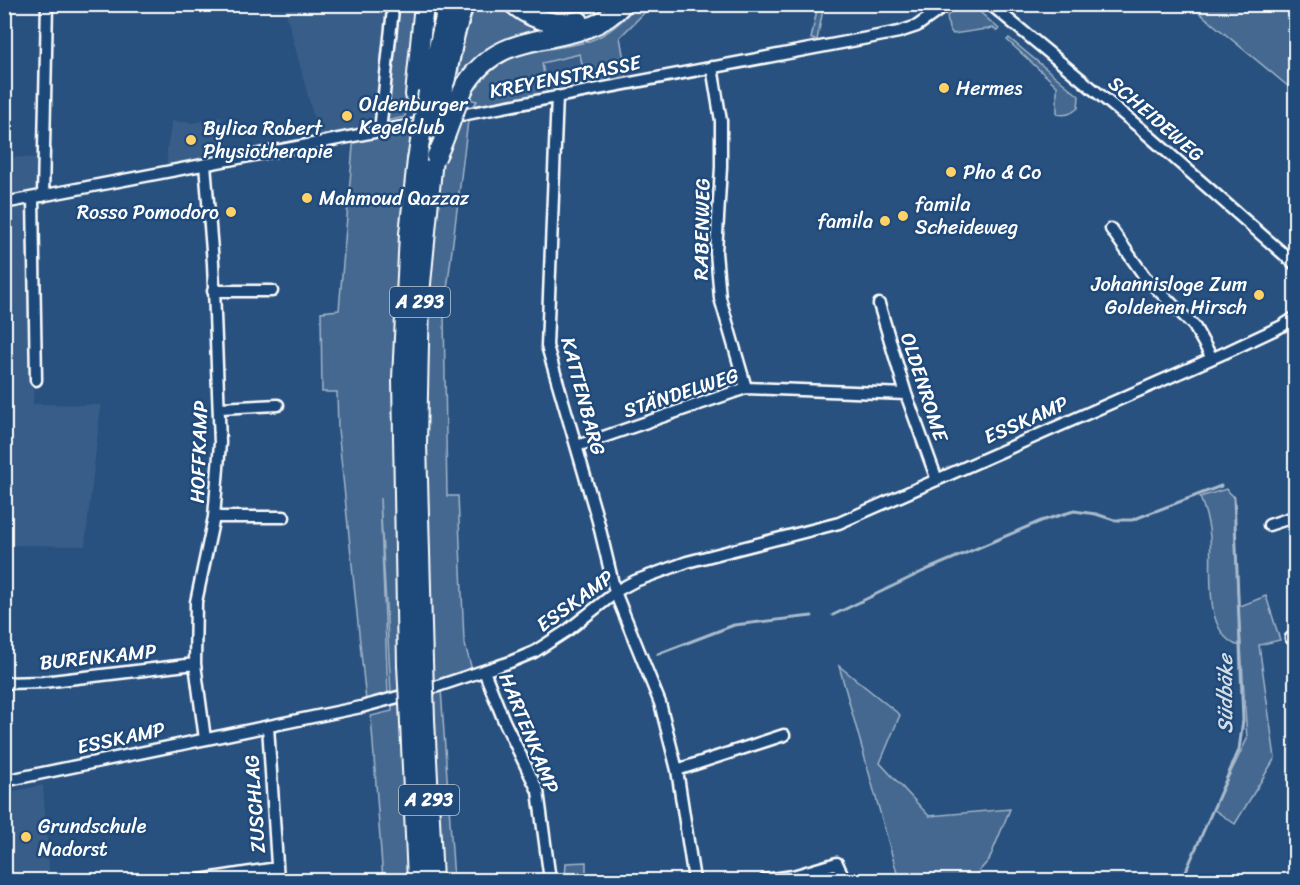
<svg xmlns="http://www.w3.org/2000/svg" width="1300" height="885" viewBox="0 0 1300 885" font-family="Sriracha,sans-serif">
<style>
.built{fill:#375d88}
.green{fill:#446890;stroke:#a2b4c8;stroke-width:1.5}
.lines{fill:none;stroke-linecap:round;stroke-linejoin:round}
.stream{stroke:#aabbcd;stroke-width:3}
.minor-casing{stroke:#fff;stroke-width:15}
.motorway-casing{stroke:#fff;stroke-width:22}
.minor{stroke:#1f4a7a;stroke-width:10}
.motorway{stroke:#1f4a7a;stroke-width:18}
.motorway-bridge-casing{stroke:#fff;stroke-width:22;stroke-linecap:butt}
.motorway-bridge{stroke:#1f4a7a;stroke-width:18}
.poi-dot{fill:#ffd166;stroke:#1f4a7a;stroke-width:2}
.labels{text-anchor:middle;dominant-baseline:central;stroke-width:5;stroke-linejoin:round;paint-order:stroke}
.shield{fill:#1f4a7a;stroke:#bcc9d7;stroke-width:1.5}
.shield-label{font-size:18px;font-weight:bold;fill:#fff}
.street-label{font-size:20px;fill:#fff;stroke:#1f4a7a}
.poi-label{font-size:20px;fill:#fff;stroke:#1f4a7a;text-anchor:start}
.water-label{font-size:21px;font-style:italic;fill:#d4dde6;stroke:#1f4a7a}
</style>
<rect width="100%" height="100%" fill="#28517f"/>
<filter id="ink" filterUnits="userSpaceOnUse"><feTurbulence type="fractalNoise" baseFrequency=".0167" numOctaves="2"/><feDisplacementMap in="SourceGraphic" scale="12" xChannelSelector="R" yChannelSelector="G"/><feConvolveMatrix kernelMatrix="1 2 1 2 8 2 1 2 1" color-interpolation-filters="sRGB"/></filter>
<g filter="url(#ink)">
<path class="built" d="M284,5h106l-10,126 -60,11z
M580,54l7,36 -39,8 -6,-35z
M221,117l11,43 -65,12v-23l5,-28 21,2z
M5,157l39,1 -1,38 -10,2 2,159 -2,47 68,1 -16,141 -80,-1z
M43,785l7,95h-45v-87z"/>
<path class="green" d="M961,4l11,1 27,24 -2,2 -4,-3 -40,6 -4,-5 -2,-13z
M399,5h15l-9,112 -19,4z
M475,5h30l51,26 -97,51 -2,-2 7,-40z
M530,5h71c-19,17 -52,14 -71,0z
M636,5h16l-32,32 8,46 -41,7 -7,-36 -38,9 6,35 -79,15 -25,201 3,182h11l6,145 8,29 -29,9 -2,10 13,191h-71l-12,-164 21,-5 -12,-213 8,196 -22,7 -28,-272 -1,-37h-15l-1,-80 18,-2 15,-175 115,-22 8,-12 -9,-2c3,-7 7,-15 12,-21 27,-31 73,-26 109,-37 18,-6 36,-21 47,-36z
M818,5h6l-7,35 -6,-1z
M1190,5h105v87z
M1009,38l70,58 -1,12c-7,6 -12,8 -21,6v-28l-50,-46z
M1226,489l8,8 4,110 28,-11 14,44 -21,5 16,113 -40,66 -22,-15 34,-70 -8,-124 1,30h-4c-34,-16 -23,-76 -26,-108 -1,-14 -5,-27 -10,-40z
M839,666l61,49 -20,48 49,53 81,-7 -21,51 -18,20h-72z
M586,862v17l-21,1 1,-17z"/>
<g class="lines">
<path class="stream" d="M833,615l93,-45 115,-49 33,-10 22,3 18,6h18l89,-34
M658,654l76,-29 78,-9
M1182,880l57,-130 4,-30 -9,-223"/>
<defs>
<path id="minor" d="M990,4l150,124 156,137
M712,67l9,54v46l-5,85 4,46 26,90
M557,96l-10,250 51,175 17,71 45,111 17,67 17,110
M451,117l448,-85 18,-6 31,-22
M380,131l13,-122 -3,-5
M205,164l8,99 7,180 -6,74 -18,85 -1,62 10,75
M43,196l4,-192
M33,198l3,182
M4,203l423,-81
M1111,229l34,48 49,49 18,32
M213,291h59
M879,304l27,90 31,86
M220,408l58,-3
M577,446l169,-58 160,6
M214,517h70
M1269,525l27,-9
M1291,638l5,-1
M484,671l20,50 34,70 12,89
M4,683l39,-1 152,-18
M268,726l10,154
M677,770l107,-35
M4,781l357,-74 74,-20 75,-25 24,-10 34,-22 52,-41 15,-8 52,-19 152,-39 390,-172 53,-25 14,-9
M200,880l77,-12
M765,880l28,-4 44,-13 5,11 -16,6"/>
<path id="motorway" d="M513,4c20,17 42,22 66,17
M465,86c41,-67 113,-31 158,-82
M444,88l11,-54 9,-30
M428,92l20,-88
M415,95l9,-91
M423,661l-6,-218 3,-149 13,-136
M407,665l-5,-286 7,-145 8,-74
M425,719l8,161
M410,723l7,157"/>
</defs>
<use href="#minor" class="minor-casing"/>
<use href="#motorway" class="motorway-casing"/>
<use href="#minor" class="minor"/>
<use href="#motorway" class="motorway"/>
<defs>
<path id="motorway-bridge" d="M438,129l6,-41
M436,157c12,-23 17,-47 29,-71
M417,160l11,-68
M423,661l2,58
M407,665l3,58"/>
</defs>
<use href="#motorway-bridge" class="motorway-bridge-casing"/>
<use href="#motorway-bridge" class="motorway-bridge"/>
</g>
</g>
<g class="poi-dot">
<circle cx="944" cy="88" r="6"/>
<circle cx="347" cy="116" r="6"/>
<circle cx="191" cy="140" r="6"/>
<circle cx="951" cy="172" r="6"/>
<circle cx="307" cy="198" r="6"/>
<circle cx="231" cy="212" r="6"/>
<circle cx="903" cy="216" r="6"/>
<circle cx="885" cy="221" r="6"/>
<circle cx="1259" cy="295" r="6"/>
<circle cx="26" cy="837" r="6"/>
</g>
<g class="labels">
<g class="shield">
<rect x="390" y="287" width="60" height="30" rx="4.5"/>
<rect x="399" y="785" width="60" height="30" rx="4.5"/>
</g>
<g class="shield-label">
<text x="420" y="302">A 293</text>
<text x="429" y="800">A 293</text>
</g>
<g class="street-label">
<text transform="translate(565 77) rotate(-11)">KREYENSTRASSE</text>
<text transform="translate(1156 119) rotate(41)">SCHEIDEWEG</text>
<text transform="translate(702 229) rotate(-89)">RABENWEG</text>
<text transform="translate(924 387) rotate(72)">OLDENROME</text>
<text transform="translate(681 393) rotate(-18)">STÄNDELWEG</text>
<text transform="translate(583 396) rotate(75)">KATTENBARG</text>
<text transform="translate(1026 420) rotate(-24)">ESSKAMP</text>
<text transform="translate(199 452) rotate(-88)">HOFFKAMP</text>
<text transform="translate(575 601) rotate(-36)">ESSKAMP</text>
<text transform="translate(98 657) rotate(-6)">BURENKAMP</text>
<text transform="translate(529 733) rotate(68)">HARTENKAMP</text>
<text transform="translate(121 738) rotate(-12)">ESSKAMP</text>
<text transform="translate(255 804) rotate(-94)">ZUSCHLAG</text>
</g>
<g class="poi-label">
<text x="956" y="88">Hermes</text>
<text x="359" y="104">Oldenburger<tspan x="359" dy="23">Kegelclub</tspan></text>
<text x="203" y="128">Bylica Robert<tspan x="203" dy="23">Physiotherapie</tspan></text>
<text x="963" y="172">Pho &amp; Co</text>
<text x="319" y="198">Mahmoud Qazzaz</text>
<text x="915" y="204">famila<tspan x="915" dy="23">Scheideweg</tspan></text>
<text x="219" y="212" text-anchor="end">Rosso Pomodoro</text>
<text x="873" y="221" text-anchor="end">famila</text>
<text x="1247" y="284" text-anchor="end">Johannisloge Zum<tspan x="1247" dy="23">Goldenen Hirsch</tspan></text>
<text x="38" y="826">Grundschule<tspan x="38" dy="23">Nadorst</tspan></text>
</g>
<g class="water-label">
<text transform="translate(1225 694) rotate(-90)">Südbäke</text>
</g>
</g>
<rect width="1300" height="885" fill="none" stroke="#1f4a7a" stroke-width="24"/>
<rect x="12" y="12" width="1276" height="861" fill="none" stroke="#fff" stroke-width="2" filter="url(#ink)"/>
</svg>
